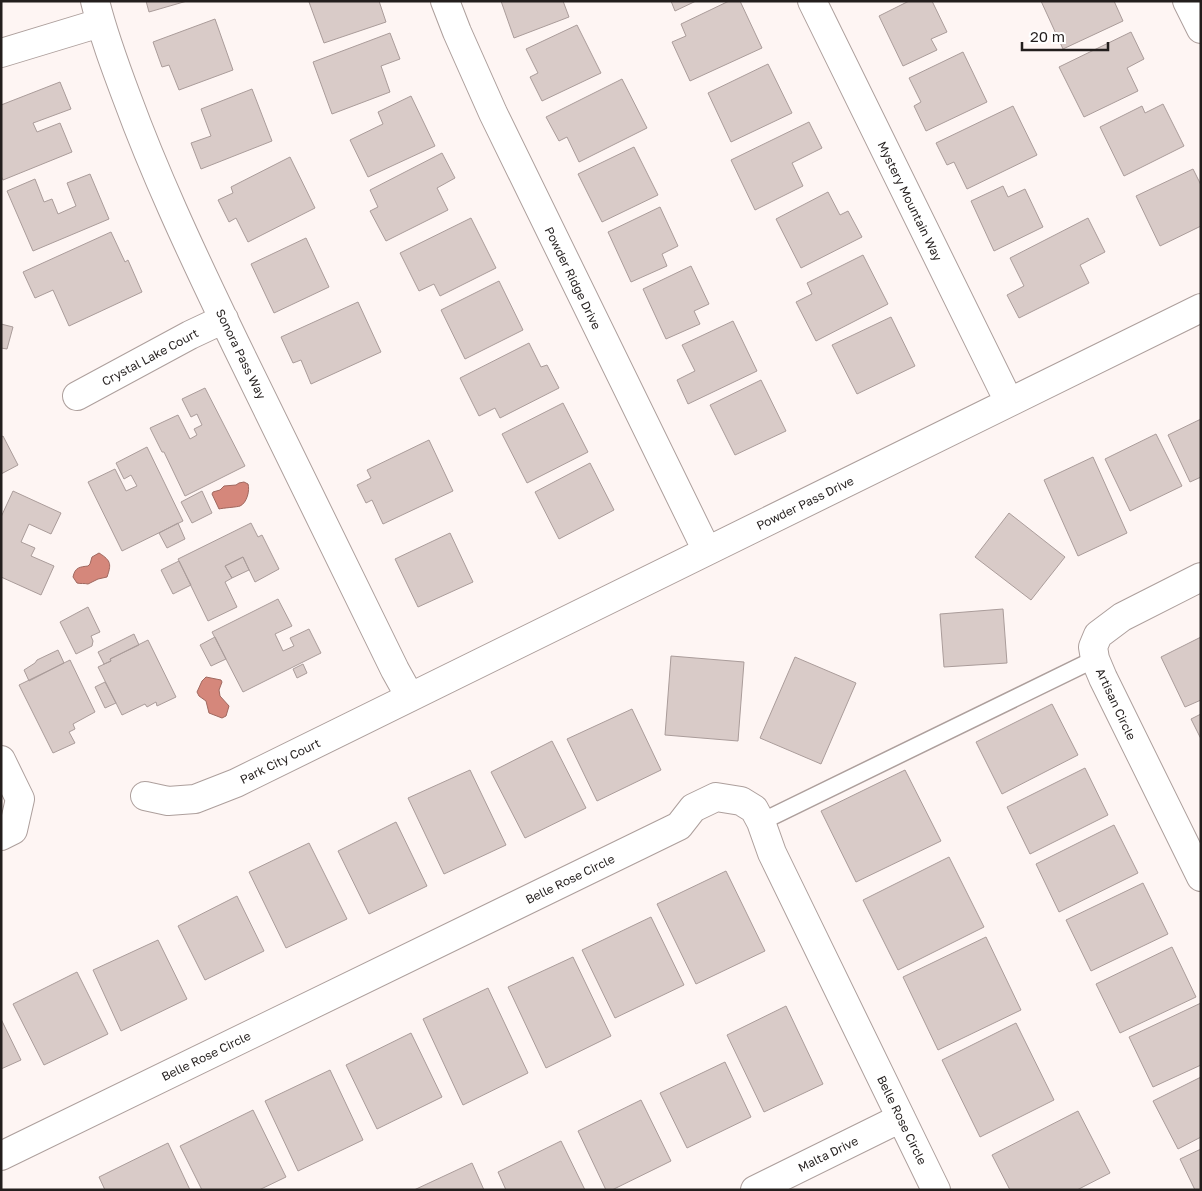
<svg xmlns="http://www.w3.org/2000/svg" width="1202" height="1191" viewBox="0 0 1202 1191" font-family="'Golos Text',sans-serif">
<style>
.water{fill:#d5877b;stroke:#a0685f}
.building{fill:#d9cbc8;stroke:#aa9c9a}
.lines{fill:none;stroke-linecap:round;stroke-linejoin:round}
.lane-casing{stroke:#ad9f9c;stroke-width:19}
.street-casing{stroke:#ad9f9c;stroke-width:30}
.lane{stroke:#fff;stroke-width:16}
.street{stroke:#fff;stroke-width:28}
.labels{text-anchor:middle;dominant-baseline:central;stroke-width:4;stroke-linejoin:round;paint-order:stroke}
.street-label{font-size:12px;fill:#231e1d;stroke:#fff}
</style>
<rect width="100%" height="100%" fill="#fef5f3"/>
<path class="water" d="M244,482l4,2c2,6 -1,19 -8,22 -2,1 -18,2 -21,3l-7,-15 1,-2 7,-2 4,-4 12,-1 3,-2z
M99,553c13,8 12,12 8,24l-9,2 -10,5c-4,-1 -7,0 -11,-1l-4,-6c2,-10 7,-10 15,-11l2,-2 2,-7z
M206,677l15,3 1,2 -3,8 1,6 9,10 -3,10 -4,2 -13,-5 -3,-12 -7,-5 -2,-4 5,-11z"/>
<path class="building" d="M146,1h41l-38,11z
M312,1h67l7,21 -62,21 -15,-41z
M501,1h62l6,16 -55,21z
M671,1h25l-21,10z
M729,1h11l22,47 -72,33 -18,-39 14,-6 -5,-12z
M909,1h23l15,31 -16,7 6,11 -34,16 -24,-50z
M1041,1h73l9,20 -60,28z
M215,19l18,51 -54,20 -10,-25 -7,2 -9,-25z
M577,25l24,48 -59,28 -12,-24 8,-4 -12,-24z
M1131,32l13,27 -17,9 11,23 -54,26 -25,-50z
M390,33l10,26 -19,7 9,26 -58,22 -19,-52z
M963,52l24,50 -61,29 -12,-25 7,-4 -12,-24z
M768,64l24,49 -61,29 -23,-49z
M622,79l25,49 -68,34 -12,-25 -8,4 -13,-24z
M60,82l11,27 -38,14 4,9 23,-9 12,29 -69,28 -2,-4v-71z
M252,89l20,52 -71,28 -10,-26 20,-7 -10,-27z
M411,96l24,50 -67,31 -18,-37 33,-16 -5,-12z
M1163,104l21,42 -60,30 -24,-49 42,-21 3,7z
M1013,106l24,49 -70,34 -13,-27 -7,3 -11,-22z
M809,122l13,26 -30,15 11,23 -48,24 -24,-50z
M634,147l24,48 -56,27 -24,-48z
M442,153l13,25 -18,10 11,22 -62,31 -16,-30 8,-4 -8,-17z
M290,157l25,51 -67,34 -12,-24 -7,4 -11,-22 15,-7 -2,-6z
M1193,169l8,16v41l-41,20 -24,-50z
M90,174l19,45 -76,32 -26,-60 28,-12 9,23 8,-3 6,15 18,-8 -9,-23z
M1003,186l5,11 17,-8 18,38 -49,24 -23,-50z
M828,192l12,23 8,-4 14,26 -61,31 -25,-49z
M660,207l18,39 -16,8 5,12 -36,16 -23,-50z
M471,218l25,50 -56,28 -6,-12 -15,7 -19,-38z
M1088,218l17,34 -25,13 9,18 -70,35 -12,-23 17,-9 -14,-28z
M111,232l14,30 3,-2 14,32 -73,34 -16,-36 -18,8 -12,-26z
M306,238l23,49 -55,26 -23,-49z
M863,255l25,49 -72,37 -20,-39 16,-8 -5,-11z
M691,266l18,38 -15,7 6,13 -34,15 -23,-50z
M499,281l24,49 -58,29 -24,-49z
M358,302l23,50 -70,32 -10,-24 -8,3 -12,-26z
M891,317l24,49 -58,28 -25,-49z
M733,321l24,50 -69,33 -11,-24 18,-9 -13,-26z
M1,324l12,3 -6,22 -6,-1z
M529,343l12,24 6,-2 12,23 -59,30 -5,-10 -16,8 -19,-38z
M761,380l25,51 -51,24 -25,-50z
M205,388l40,78 -60,30 -21,-44h-2l-12,-24 28,-13 12,24 7,-4 -3,-6 8,-4 -5,-11 -6,3 -9,-18z
M563,403l25,49 -61,31 -25,-49z
M1201,419v58l-11,5 -22,-47z
M1156,434l26,52 -52,25 -25,-52z
M3,436l15,29 -17,9v-37z
M429,440l24,51 -70,33 -11,-24 -6,3 -9,-18 14,-7 -4,-8z
M147,447l36,74 -61,30 -34,-69 27,-13 11,22 11,-5 -6,-11 -7,4 -8,-16z
M1093,457l34,76 -49,23 -34,-76z
M590,463l24,47 -55,29 -24,-47z
M13,491l48,22 -10,21 -22,-10 -8,18 14,6 -4,8 23,10 -13,29 -40,-18v-60z
M202,491l10,22 -20,10 -11,-21z
M1009,513l56,44 -34,43 -56,-43z
M178,523l7,16 -18,9 -8,-15z
M251,523l7,14 4,-2 17,34 -24,13 -12,-25 -18,9 7,12 -7,4 12,25 -29,14 -30,-62z
M450,533l23,49 -55,25 -23,-48z
M243,557l6,13 -17,8 -7,-12z
M179,561l12,24 -18,9 -12,-24z
M278,599l14,27 -17,8 8,17 11,-5 -4,-8 19,-9 12,24 -78,39 -31,-60z
M88,607l12,25 -9,4 2,5 -1,5 -16,8 -16,-32z
M1003,609l4,54 -63,4 -4,-53z
M134,634l5,11 -29,14 1,2 -7,3 -6,-12z
M215,637l11,22 -15,7 -11,-21z
M1201,637v63l-16,7 -24,-50z
M148,640l28,57 -19,9 -1,-4 -9,5 -2,-3 -23,11 -24,-48 13,-6 -1,-2z
M58,650l6,13 -35,18 -5,-11 11,-7 2,-3z
M671,656l73,6 -6,79 -73,-6z
M795,657l61,26 -35,81 -61,-26z
M70,660l25,52 -22,12 2,5 -6,3 6,11 -22,10 -34,-68z
M303,664l4,9 -10,5 -4,-9z
M105,682l11,21 -11,5 -10,-21z
M1052,704l26,51 -76,39 -26,-52z
M632,709l29,61 -64,31 -30,-62z
M1201,714v25l-10,-20z
M552,741l34,67 -61,30 -34,-66z
M1085,768l23,47 -78,39 -23,-47z
M470,770l36,75 -62,29 -36,-76z
M905,770l36,71 -85,41 -35,-71z
M396,822l31,64 -58,28 -31,-63z
M1114,825l24,48 -79,39 -23,-48z
M309,843l38,76 -61,29 -37,-76z
M949,857l35,70 -86,43 -35,-70z
M726,871l39,80 -69,33 -39,-80z
M1143,883l25,51 -77,37 -25,-51z
M237,896l27,55 -59,29 -27,-54z
M651,917l33,68 -69,33 -33,-68z
M986,937l35,73 -83,40 -35,-73z
M158,940l29,59 -66,32 -28,-61z
M1172,947l24,50 -76,36 -24,-49z
M573,957l38,79 -65,32 -38,-81z
M77,972l31,62 -64,31 -31,-61z
M488,988l40,85 -65,32 -40,-86z
M1201,1003v62l-48,22 -24,-50z
M786,1006l37,78 -59,28 -37,-77z
M1,1019l20,41 -20,9z
M1016,1023l38,77 -74,37 -38,-77z
M411,1033l31,64 -65,32 -31,-64z
M725,1062l26,55 -64,31 -27,-55z
M330,1070l33,70 -65,31 -33,-70z
M1201,1077v60l-23,12 -25,-48z
M641,1100l30,61 -59,29h-6l-28,-59z
M253,1110l33,67 -27,13h-57l-22,-44z
M1078,1111l32,62 -33,17h-67l-18,-35z
M561,1141l24,49h-79l-8,-18z
M168,1143l22,47h-85l-6,-13z
M1201,1149v41h-6l-15,-31z
M472,1163l12,27h-70z"/>
<g class="lines">
<defs>
<path id="lane" d="M761,822l334,-163"/>
<path id="street" d="M95,1c8,33 20,65 32,97 28,76 62,149 97,222 56,117 114,233 171,350l15,27
M445,1l12,31 36,81 214,438
M812,1l197,401
M1187,1l14,28
M1,53l99,-30
M77,396l113,-61 34,-16
M1201,577l-79,40 -24,18 -5,12 2,12 8,19 98,199
M1,760l19,39 -7,31 -12,6
M145,796l23,5 27,-2 41,-16 965,-475
M1,1156l678,-330 14,-18 23,-11 25,4 13,8 7,13 11,31 164,337
M755,1190l146,-72"/>
</defs>
<use href="#lane" class="lane-casing"/>
<use href="#street" class="street-casing"/>
<use href="#lane" class="lane"/>
<use href="#street" class="street"/>
</g>
<g class="labels">
<g class="street-label">
<text transform="translate(910 201) rotate(64)">Mystery Mountain Way</text>
<text transform="translate(573 278) rotate(64)">Powder Ridge Drive</text>
<text transform="translate(241 354) rotate(64)">Sonora Pass Way</text>
<text transform="translate(150 357) rotate(-28)">Crystal Lake Court</text>
<text transform="translate(805 503) rotate(-26)">Powder Pass Drive</text>
<text transform="translate(1116 704) rotate(65)">Artisan Circle</text>
<text transform="translate(280 761) rotate(-26)">Park City Court</text>
<text transform="translate(570 879) rotate(-26)">Belle Rose Circle</text>
<text transform="translate(206 1056) rotate(-26)">Belle Rose Circle</text>
<text transform="translate(902 1120) rotate(64)">Belle Rose Circle</text>
<text transform="translate(828 1154) rotate(-26)">Malta Drive</text>
</g>
</g>
<rect width="1202" height="1191" fill="none" stroke="#231e1d" stroke-width="5"/>
<path d="M1022 42v8h86v-8" fill="none" stroke="#231e1d" stroke-width="2.5"/>
<text x="1030" y="42" font-size="15" fill="#231e1d" stroke="#ffffff" stroke-width="4" paint-order="stroke">20 m</text>
</svg>
